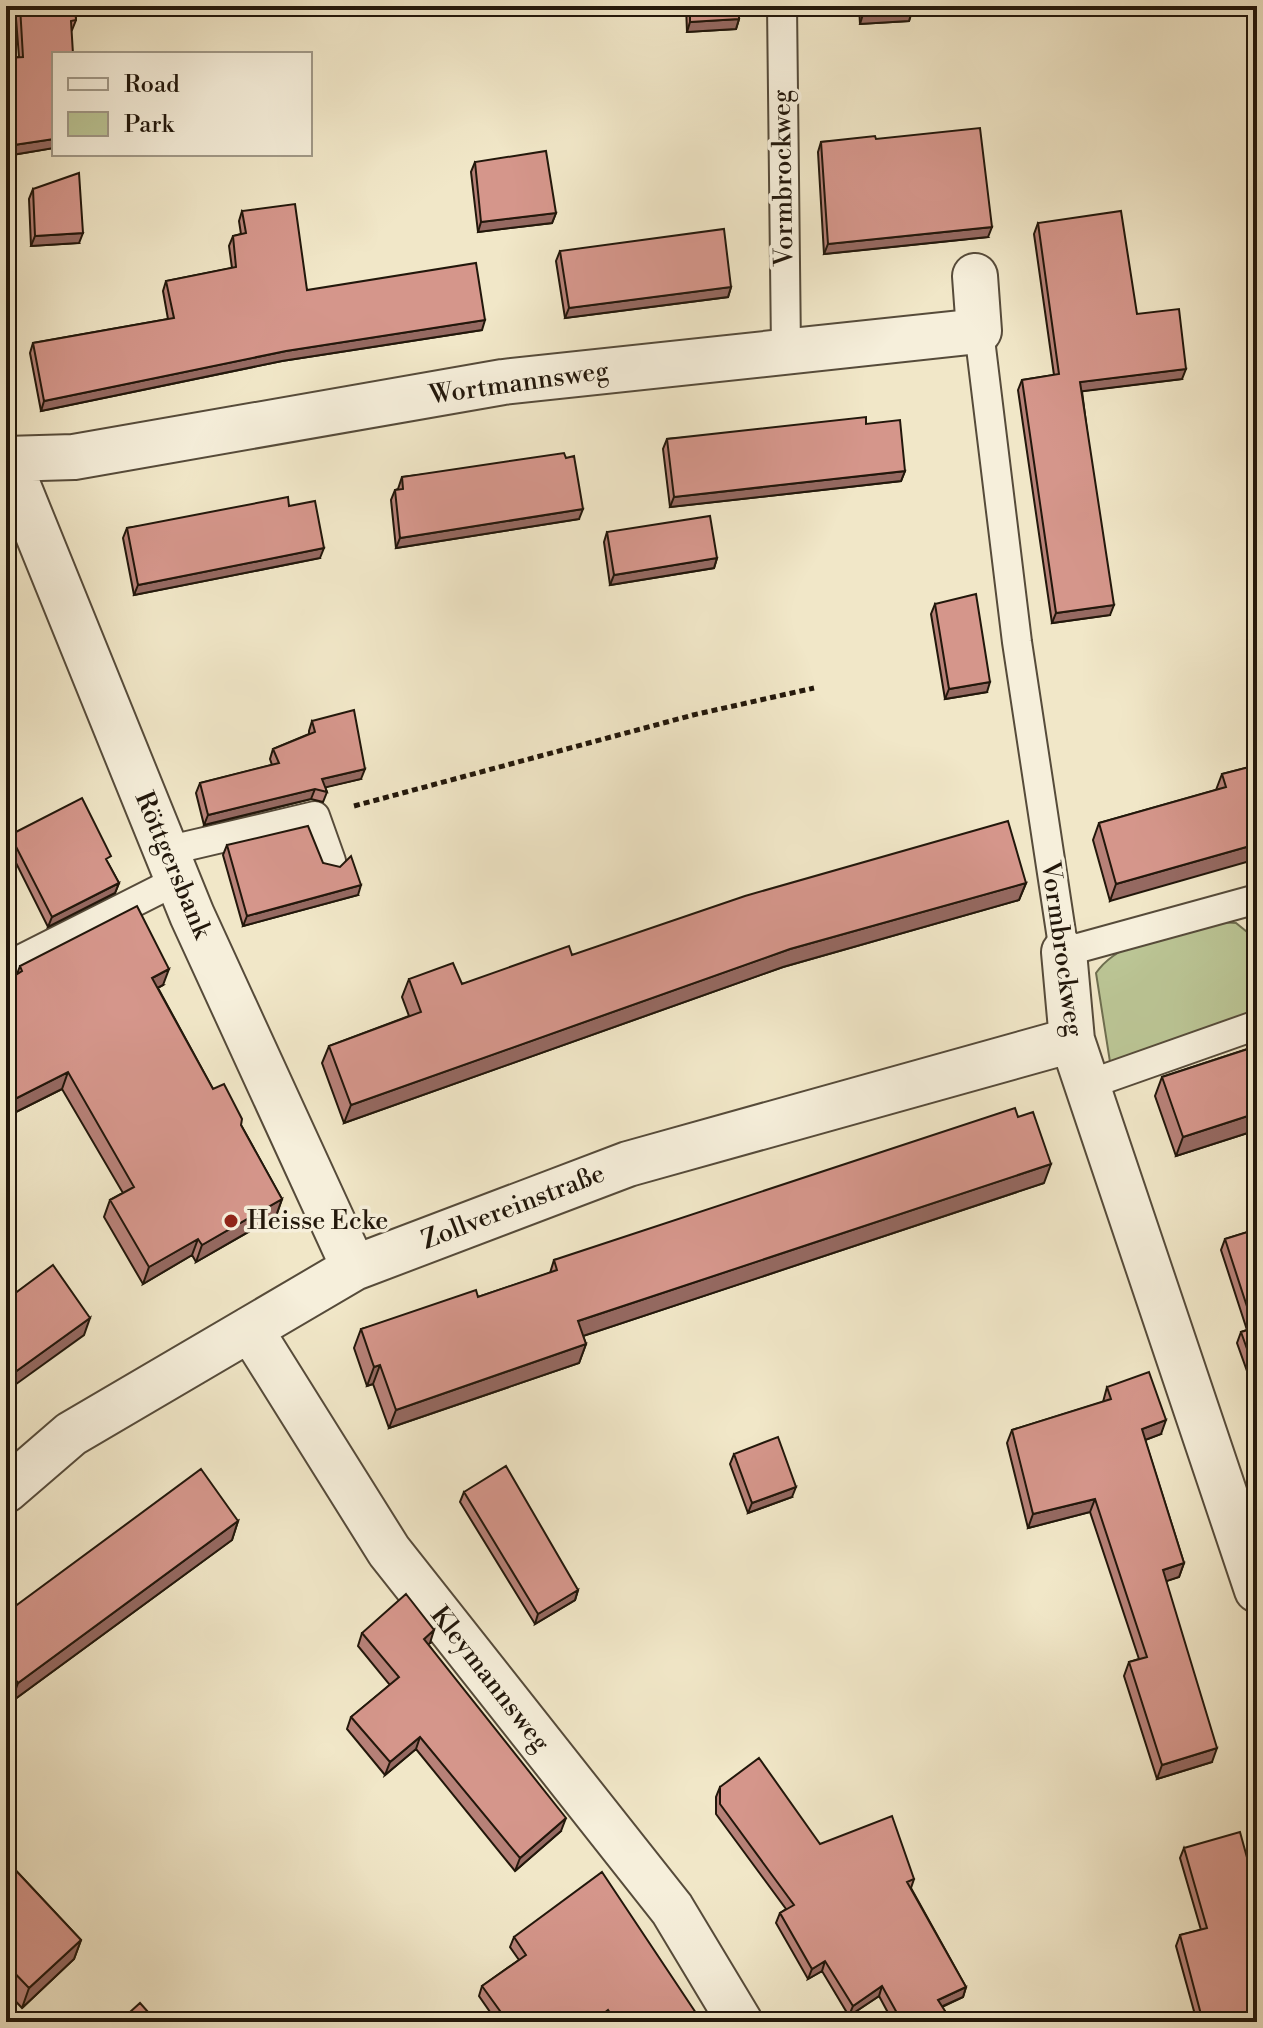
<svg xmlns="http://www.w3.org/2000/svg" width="1263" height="2028" viewBox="0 0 1263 2028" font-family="'Libre Bodoni',serif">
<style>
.green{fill:#bbc595;stroke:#6e6e50;stroke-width:2}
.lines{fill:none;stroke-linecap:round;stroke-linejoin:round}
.lane-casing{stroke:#564b3a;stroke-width:32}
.street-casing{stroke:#564b3a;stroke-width:48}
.path{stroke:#22170b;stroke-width:5;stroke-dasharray:6 4;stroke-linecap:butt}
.lane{stroke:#f6efdb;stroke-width:28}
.street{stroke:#f6efdb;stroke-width:44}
.wall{fill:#b78178;stroke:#22170b;stroke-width:2}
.shaded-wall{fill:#956961;stroke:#22170b;stroke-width:2}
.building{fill:#d5968b;stroke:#22170b;stroke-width:2}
.poi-dot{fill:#8f2418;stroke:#f6efdb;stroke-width:3}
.labels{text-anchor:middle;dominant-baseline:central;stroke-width:7;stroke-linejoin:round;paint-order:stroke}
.street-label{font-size:26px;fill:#22170b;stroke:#f6efdb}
.poi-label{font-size:26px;fill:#22170b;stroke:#f6efdb;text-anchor:start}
</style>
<rect width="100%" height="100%" fill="#f1e7c8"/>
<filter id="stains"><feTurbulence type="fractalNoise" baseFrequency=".0025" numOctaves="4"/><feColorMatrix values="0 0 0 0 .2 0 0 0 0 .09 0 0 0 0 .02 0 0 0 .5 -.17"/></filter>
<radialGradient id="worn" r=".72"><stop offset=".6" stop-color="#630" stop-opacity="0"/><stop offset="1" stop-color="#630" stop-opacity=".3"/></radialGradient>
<path class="green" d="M1219,922l17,1 21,17v67l-9,11 -138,44 -14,-89c25,-36 83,-40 123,-51z"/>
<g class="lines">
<defs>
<path id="lane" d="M782,6l4,343
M979,331l38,311 47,310 193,-53
M166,851l149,-35 16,45
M6,967l172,-87
M1087,1085l170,-60"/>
<path id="street" d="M6,456l186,459 162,353
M6,459l68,-2 429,-75 476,-51 -4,-55
M1064,952l8,88 185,550
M250,1329l139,222 283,358 68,113
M6,1490l65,-56 283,-166 274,-104 444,-124"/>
</defs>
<use href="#lane" class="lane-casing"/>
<use href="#street" class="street-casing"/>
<path class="path" d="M354,806l339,-91 121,-27"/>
<use href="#lane" class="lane"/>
<use href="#street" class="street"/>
</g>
<path class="wall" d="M15,6h60l1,14 -4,10 -18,24v94l-48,8v-98l13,-1z
M686,6h53v13l-3,10 -49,3z
M859,6h53v5l-3,10 -49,3z
M876,139l112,98 -164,17 -6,-102 3,-10z
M475,162l81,51 -4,10 -74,9 -7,-60z
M33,189l46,54 -48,3 -2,-47z
M242,211l65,79 175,40 -200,31 -241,50 -11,-58 3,-10 135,-24 -5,-28 3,-10 66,-13 -3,-22 4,-10 8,-2 -2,-13z
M1038,223l99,91 45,65 -100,12 28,224 -58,8 -34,-233 4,-10 32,-5 -20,-141z
M560,251l171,36 -3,10 -163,21 -9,-57z
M866,424l39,47 -4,10 -231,26 -7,-58 4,-10z
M566,458l13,61 -183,29 -5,-48 4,-10 3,-1 4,-12z
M289,506l31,52 -186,37 -11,-57 4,-10z
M607,532l110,26 -3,10 -104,17 -6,-43z
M935,604l52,88 -42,7 -14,-85z
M312,721l49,58 -36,8 2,5 -4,10 -12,-3 -107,26 -8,-32 4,-10 72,-18 -2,-6 3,-10 36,-15v-3z
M1257,765l-147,136 -17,-61 6,-17 117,-33 6,-16z
M10,835l98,28 11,20 -4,10 -67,34 -41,-82z
M227,845l96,18 35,32 -115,31 -20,-71z
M1026,883l-7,17 -236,67 -439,156 -22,-60 7,-17 80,-30 -7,-19 7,-18 53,5 110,-29z
M20,966l143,19 -5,3 55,101 28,36 41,74 -6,17 -80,46 -4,-7 -49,29 -39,-67 6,-17 13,-7 -61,-104 -56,28v-136l11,-7z
M1257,1046v84l-81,26 -21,-60 7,-19z
M1044,1183l-461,153 3,8 -7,19 -190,65 -16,-44 -6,2 -13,-38 7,-19 117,-32 72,-24 4,-13z
M1257,1229v170l-20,-56 4,-11 6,-2 -26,-80 4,-11z
M1107,1387l54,47 -16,6 39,123 -5,14 -13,4 46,181 -55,17 -33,-103 5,-14 10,-3 -49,-147 -62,16 -21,-85 5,-13 91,-28z
M734,1454l58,43 -44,16 -18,-49z
M464,1492l114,98 -3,10 -40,24 -75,-122z
M238,1521l-6,19 -221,162 -5,-8v-81z
M362,1633l68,10 -2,1 133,187 -46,40 -99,-122 -31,26 -38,-46 4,-12 39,-32 -32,-39z
M720,1787l100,57 94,35 -3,9 55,99 -3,10 -21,10 10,15h-59l-14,-26 -30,20 -27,-45 -14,8 -32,-56 4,-10 6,-4 -70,-95v-17z
M1184,1848l73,174h-60l-21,-76 4,-11 21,-5 -21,-72z
M6,1860l75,80 -7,19 -52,49 -16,-17z
M514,1937l188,85h-97l-1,-1 -1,1h-106l-18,-26 3,-10 37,-26 -9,-13z"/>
<path class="shaded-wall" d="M912,11l-3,10 -49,3 3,-10z
M739,19l-3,10 -49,3 3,-10z
M54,139v9l-48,8 1,-10z
M556,213l-4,10 -74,9 3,-10z
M992,227l-4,10 -164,17 4,-10z
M83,233l-4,10 -48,3 4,-10z
M731,287l-3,10 -163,21 4,-10z
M485,320l-3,10 -200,31 -241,50 3,-10 242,-50z
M1186,369l-4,10 -106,13 4,-10z
M905,471l-4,10 -231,26 4,-10z
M583,509l-4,10 -183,29 4,-10z
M324,548l-4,10 -186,37 4,-10z
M717,558l-3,10 -104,17 4,-10z
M1114,605l-4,10 -58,8 4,-10z
M990,682l-3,10 -42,7 4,-10z
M365,769l-4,10 -42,10 3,-10z
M315,789l-4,10 -107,26 4,-10z
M1257,844v15l-147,42 6,-17z
M119,883l-4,10 -67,34 4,-10z
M1026,883l-7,17 -236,67 -439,156 7,-18 439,-156z
M361,885l-3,10 -115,31 4,-10z
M169,969l-6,16 -17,9 6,-16z
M68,1072l-6,17 -56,28 5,-16z
M1257,1113v17l-81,26 7,-19z
M1051,1164l-7,19 -473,157 7,-19z
M282,1199l-6,17 -80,46 6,-17z
M198,1239l-6,16 -49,29 6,-17z
M90,1318l-6,17 -72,52 -4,12 -2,1v-13l5,-12z
M586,1344l-7,19 -190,65 7,-18z
M380,1365l-7,19 -6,2 7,-19z
M1166,1420l-5,14 -24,9 5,-14z
M796,1487l-4,10 -44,16 4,-10z
M1095,1499l-5,13 -62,16 5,-14z
M238,1521l-6,19 -221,162 7,-19z
M1184,1563l-5,14 -21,7 5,-14z
M578,1590l-3,10 -40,24 3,-10z
M434,1630l-4,13 -11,9 5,-13z
M420,1737l-4,12 -31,26 5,-13z
M1217,1748l-5,14 -55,17 5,-14z
M566,1818l-5,13 -46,40 5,-13z
M81,1940l-7,19 -52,49 7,-20z
M825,1961l-3,10 -14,8 4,-10z
M882,1986l-3,10 -30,20 4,-10z
M966,1987l-3,10 -29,13 4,-10z
M608,2010l-4,11 -1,1h-10z"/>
<path class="building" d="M20,6h55l1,14 -5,1 2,33h-19v85l-47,7 -1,-88 17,-1z
M690,6h49v13l-49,3z
M863,6h49v5l-49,3z
M980,128l12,99 -164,17 -7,-102 54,-6 1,3z
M546,151l10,62 -75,9 -6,-60z
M79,173l4,60 -48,3 -2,-47z
M295,204l12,86 169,-27 9,57 -199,31 -242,50 -11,-58 141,-25 -8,-37 70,-14 -3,-31 13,-3 -4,-22z
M1121,211l16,103 42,-5 7,60 -106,13 34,223 -58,8 -34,-233 37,-6 -21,-151z
M724,229l7,58 -162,21 -9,-57z
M866,417v7l34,-4 5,51 -231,26 -7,-58z
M564,453l2,5 8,-2 9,53 -183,29 -5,-48 8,-1 -1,-12z
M288,497l1,9 26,-5 9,47 -186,37 -11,-57z
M710,516l7,42 -103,17 -7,-43z
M976,594l14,88 -41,7 -14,-85z
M354,710l11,59 -43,10 5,13 -12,-3 -107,26 -8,-32 79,-20 -6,-14 42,-17 -3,-11z
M1257,765v79l-141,40 -17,-61 127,-36 -4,-13z
M82,798l29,58 -5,3 13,24 -67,34 -42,-82z
M1008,821l18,62 -236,66 -439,156 -22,-59 92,-34 -12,-33 44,-16 9,21 107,-38 3,9 173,-59z
M308,826l15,37 17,4 11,-11 10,29 -114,31 -20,-71z
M137,906l32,63 -17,9 61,111 11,-5 18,35 -1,6 41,74 -80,46 -4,-6 -49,28 -39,-67 24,-13 -66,-115 -57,29 -5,-9v-111l16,-10 -2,-5z
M1257,1046v67l-74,24 -21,-60z
M1015,1108l3,9 15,-5 18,52 -473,157 8,23 -190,66 -16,-45 -6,2 -13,-38 115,-39 2,7 79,-27 -3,-10z
M1257,1229v148l-16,-45 13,-4 -29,-89z
M53,1265l37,53 -79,57 3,6 -8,7v-88z
M1149,1372l17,48 -24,9 42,134 -21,7 54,178 -55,17 -33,-103 18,-5 -52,-158 -62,15 -21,-84 99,-31 -4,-12z
M778,1437l18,50 -44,16 -18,-49z
M506,1466l72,124 -40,24 -74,-122z
M201,1469l37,52 -220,162 -12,-17v-53z
M406,1594l28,36 -10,9 142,179 -46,40 -100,-121 -30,25 -39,-45 48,-40 -37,-44z
M759,1758l61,86 72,-28 22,63 -7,3 59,105 -28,13 14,22h-50l-20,-36 -29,20 -28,-45 -13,8 -32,-56 14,-8 -74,-101v-17z
M1240,1832l17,62v128h-54l-23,-87 27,-7 -23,-80z
M6,1860l75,80 -52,48 -23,-24z
M602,1872l100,150h-86l-8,-12 -15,12h-70l-4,-4 -6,4h-5l-26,-36 44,-31 -12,-18z
M140,2003l17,19h-38z"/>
<circle class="poi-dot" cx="231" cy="1221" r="8"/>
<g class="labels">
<g class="street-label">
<text transform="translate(783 178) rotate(-91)">Vormbrockweg</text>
<text transform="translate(519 383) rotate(-8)">Wortmannsweg</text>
<text transform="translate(173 865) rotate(67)">Röttgersbank</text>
<text transform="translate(1062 949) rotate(82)">Vormbrockweg</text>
<text transform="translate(513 1207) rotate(-21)">Zollvereinstraße</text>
<text transform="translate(490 1679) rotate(52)">Kleymannsweg</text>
</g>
<g class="poi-label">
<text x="247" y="1221">Heisse Ecke</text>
</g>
</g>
<rect width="1263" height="2028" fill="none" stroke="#f1e7c8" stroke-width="32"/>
<rect x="8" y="8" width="1247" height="2012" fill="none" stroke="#22170b" stroke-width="4"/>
<rect x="16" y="16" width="1231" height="1996" fill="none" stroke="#22170b" stroke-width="2"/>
<rect x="52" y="52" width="260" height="104" fill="#f6efdb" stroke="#a19988" stroke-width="2"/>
<rect x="68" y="78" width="40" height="12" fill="#f6efdb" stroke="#a19988" stroke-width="2"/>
<text x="124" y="92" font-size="24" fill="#22170b">Road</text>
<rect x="68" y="112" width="40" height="24" fill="#bbc595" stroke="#a19988" stroke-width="2"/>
<text x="124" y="132" font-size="24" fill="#22170b">Park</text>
<rect width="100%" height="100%" filter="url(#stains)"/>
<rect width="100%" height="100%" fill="url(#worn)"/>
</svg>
